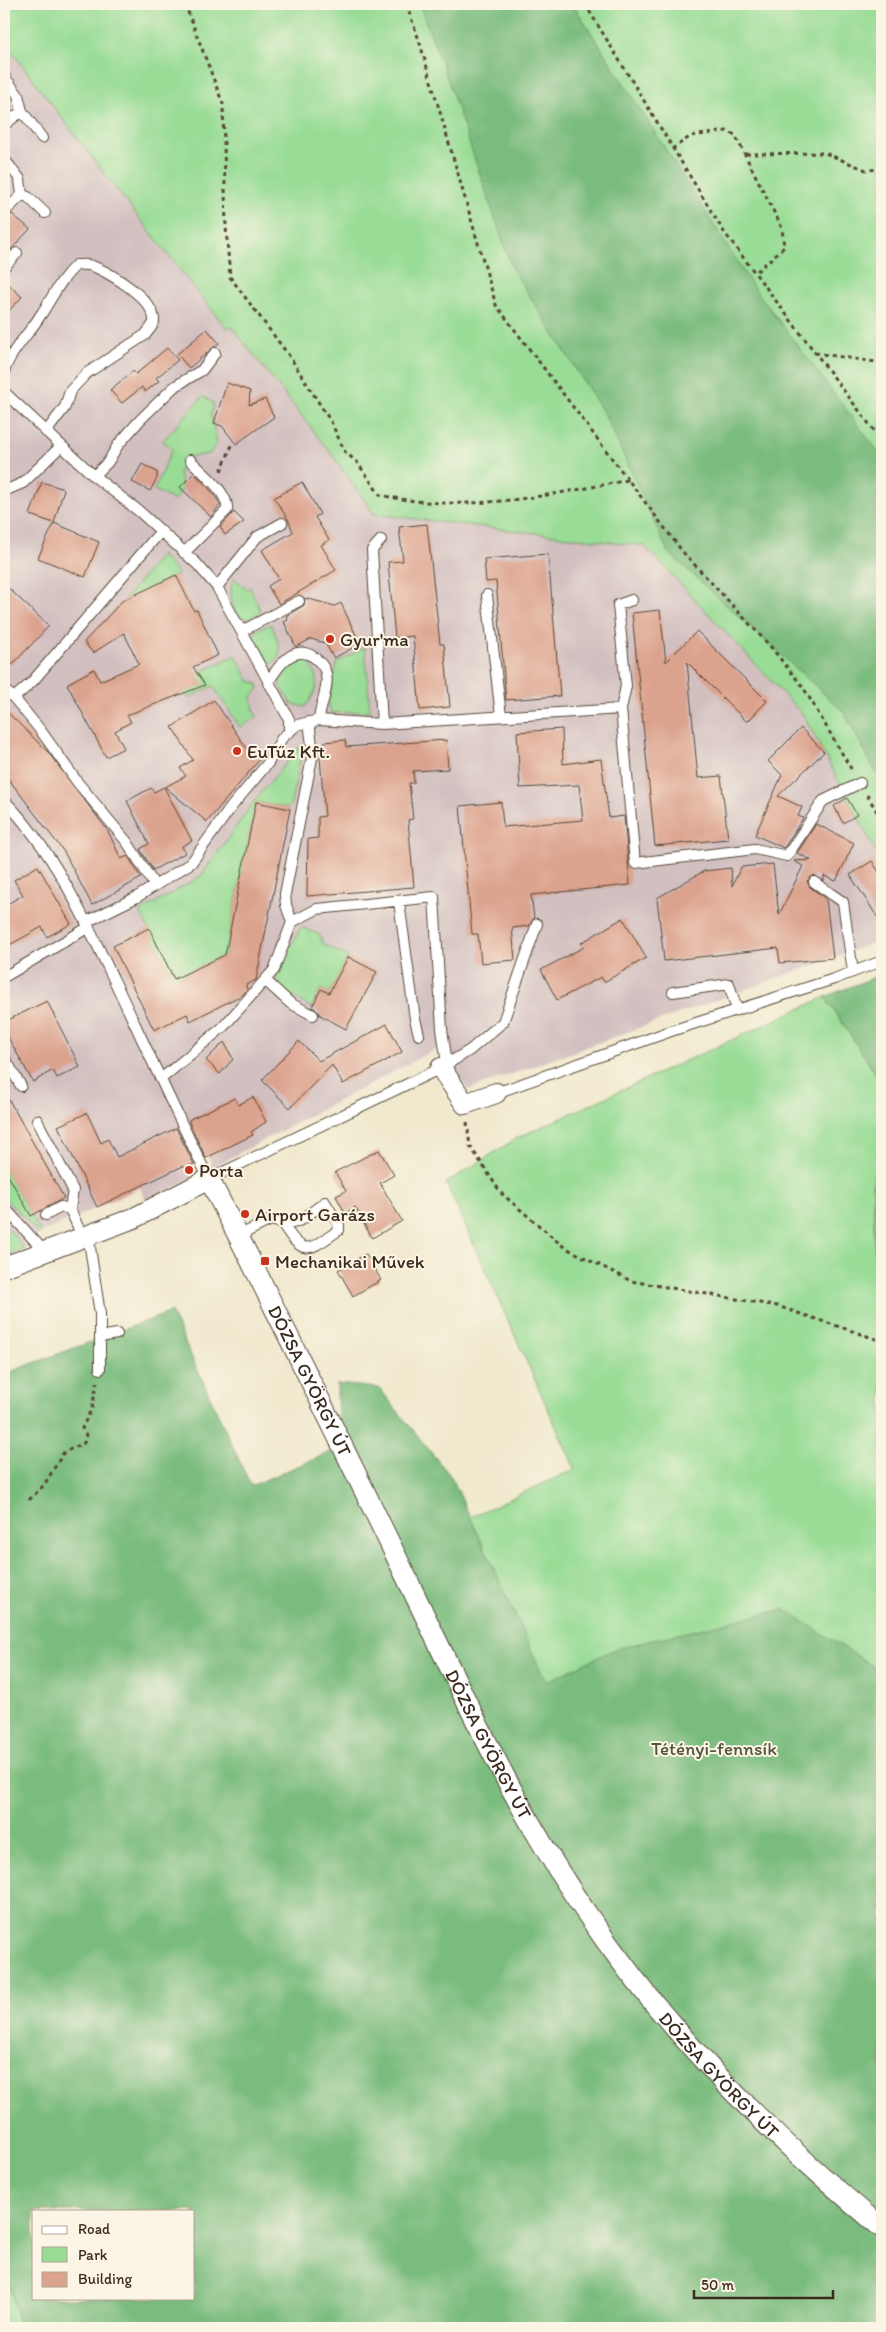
<svg xmlns="http://www.w3.org/2000/svg" width="886" height="2332" viewBox="0 0 886 2332" font-family="Itim,sans-serif">
<style>
.industrial{fill:#d2bfc0}
.green{fill:#98dc95;stroke:#6a835a}
.forest{fill:#7abc7e;stroke:#5a734e;fill-rule:evenodd}
.building{fill:#dba28d}
.lines{fill:none;stroke-linecap:round;stroke-linejoin:round}
.service-casing{stroke:#564738;stroke-width:12}
.minor-casing{stroke:#564738;stroke-width:22}
.path{stroke:#564738;stroke-width:3;stroke-dasharray:4 4;stroke-linecap:butt}
.service{stroke:#fff;stroke-width:10}
.minor{stroke:#fff;stroke-width:20}
.poi-dot{fill:#c8321e;stroke:#fcf5e5;stroke-width:2}
.labels{text-anchor:middle;dominant-baseline:central;stroke-width:4;stroke-linejoin:round;paint-order:stroke}
.poi-label{font-size:19px;fill:#3b2a1e;stroke:#fcf5e5;text-anchor:start}
.street-label{font-size:19px;fill:#3b2a1e;stroke:#fcf5e5}
.park-label{font-size:19px;fill:#52563c;stroke:#fcf5e5}
</style>
<rect width="100%" height="100%" fill="#fcf5e5"/>
<filter id="ink" filterUnits="userSpaceOnUse"><feTurbulence type="fractalNoise" baseFrequency=".02" numOctaves="2"/><feDisplacementMap in="SourceGraphic" scale="10" xChannelSelector="R" yChannelSelector="G"/><feConvolveMatrix kernelMatrix="1 2 1 2 8 2 1 2 1" color-interpolation-filters="sRGB"/></filter>
<filter id="wash" filterUnits="userSpaceOnUse"><feTurbulence type="fractalNoise" baseFrequency=".0096" numOctaves="4" result="noise"/><feDisplacementMap in="SourceGraphic" scale="20" xChannelSelector="R" yChannelSelector="G"/><feGaussianBlur stdDeviation="1.12" result="paint"/><feColorMatrix in="noise" values="0 0 0 0 0 0 0 0 0 0 0 0 0 0 0 0 0 1.4 0 .05"/><feComposite in="paint" operator="in"/></filter>
<g filter="url(#wash)">
<rect width="100%" height="100%" fill="#f0e9ce"/>
<path class="industrial" d="M4,41l102,135 121,153 4,-3 102,130 41,58 271,32 159,170 78,147v77l-414,150 -32,-41 -223,118 -6,-12 -16,9 5,12 -49,26 -7,-14 -102,46 -13,17 -21,6z"/>
<path class="green" d="M4,4h878v859l-78,-147 -159,-170 -271,-32 -41,-58 -102,-130 -4,3 -121,-153 -102,-135z
M203,396l11,8 -3,10 6,28 -7,12 -23,3 -8,15 3,16 -7,13 -21,-11 18,-41 -9,-8z
M161,555l17,19 -34,17 -9,34 -11,-25z
M234,578l13,11 3,-2 11,25 -12,7 -9,-2c-9,-11 -12,-27 -6,-39z
M271,624c5,13 18,34 -3,41l-15,-26 4,-9z
M365,647l5,64 -38,2 -4,-9 9,-41z
M236,655l13,26 8,2 2,5 -7,9 2,14 3,6 -17,10 -27,-41 -25,12 -10,-15z
M300,660h7c14,18 12,30 -2,47l-14,-3 -12,-21 12,-21z
M302,744l6,4 -1,4h-5l-11,52 -4,4 -31,-6 -31,153 -51,24 -34,-67 61,-36 54,-76z
M301,927l19,8 3,9 25,13 -19,36 -8,-4 -10,19 -32,-21 -4,-13z
M825,997l57,86v48l-9,52 3,126 6,4v888l-298,-313 -62,-258 -52,-113 105,-48 -129,-286 71,-45z
M4,1168l37,65 -3,1 -12,-15 -22,-21z
M4,1226l12,11 8,13 -20,5z
M4,2272l4,7 12,49h-16z"/>
<path class="forest" d="M419,4h154l181,284 128,169v327l-38,-72 -176,-160 -63,-137 -93,-147 -69,-202z
M882,974v108l-57,-85z
M882,1131v182l-6,-4 -3,-126z
M171,1312l80,174 87,-37 -1,-65 42,4 73,90 94,204 69,-33 169,-40 98,63v656h-862l-12,-49 -4,-7v-898zM34,2211h160v87h-160z"/>
<g id="blocks">
<path class="building" d="M12,214l18,15 -26,28v-38z
M4,280l18,17 -18,19z
M207,329l12,14 -30,25 -12,-14z
M167,348l11,12 -22,18 3,3 -14,11 -3,-5 -20,16 -12,-13 23,-19 3,3z
M227,383l23,8 -1,14 16,-6 9,18 -38,27 -14,-18 -8,-3z
M142,464l15,8v6l-7,13 -18,-9z
M194,473l20,21 6,11 -9,12 -31,-30z
M42,482l22,7 -10,34 -24,-8z
M302,482l18,32 -5,3 14,23 -8,5 15,25 -57,34 -11,-18 11,-7 -17,-29 31,-18 -5,-13 -14,-21z
M234,512l10,10 -19,13 -5,-8z
M54,523l45,19 -14,35 -47,-19z
M427,524l13,120h4l6,63 -30,3 -7,-74 -18,2 -7,-76 15,-1 -4,-34z
M548,554l12,142 -54,4 -10,-119 -10,1 -2,-23z
M176,575l18,36 3,-1 21,45 -25,12 12,18 -78,30 4,7 -16,9 9,17 -18,9 -39,-73 27,-15 6,12 39,-17 -15,-31 -31,20 -9,-11 38,-41z
M4,584l45,42 -37,39 -8,-7z
M305,598l30,8 6,-3 19,41 -26,14 -9,-15 -14,-4 -15,8 -12,-25 4,-2 -2,-4 18,-11z
M660,610l6,52 31,-31 70,70 -20,21 -60,-60 11,116 23,-2 7,63 -73,7 -23,-233z
M214,700l31,46 15,13 -53,63 -42,-35 21,-11 -6,-8 13,-8 -21,-33z
M4,709l44,43 60,79 13,28 7,-3 13,22 -49,27 -28,-53 -60,-79z
M801,728l23,24 -46,44 24,11 -4,9 5,2 -19,30 -29,-13 27,-60 -14,-14z
M562,729l1,35 38,-5 8,59 15,-2 6,69 -99,10 3,23 -5,8 -17,2 3,32 -34,3 -3,-29h-6l-12,-128 41,-4 2,25 80,-7 -4,-35 -59,3 -3,-56z
M345,740l1,7 100,-7 2,29 -35,2 1,12h-5l4,36 -5,1 6,67 -107,9 1,-57 10,-1v-21l7,-1 -5,-58 4,-16z
M164,787l28,54 -10,5 3,7 -32,17 -13,-21 9,-5 -22,-43 24,-13 3,4z
M847,798l10,17 -14,8 -9,-17z
M256,802l34,7 -34,171 -10,5 1,5 -5,5 -52,26 -3,-7 -33,16 -41,-84 36,-18 25,51 51,-24z
M816,824l38,19 -18,38 -12,-5v5l-10,-6 -7,6 3,6 16,12 7,59 -53,5 -2,-15 -114,13 -7,-63 47,-27 27,-3 1,18 9,-19 32,-3 6,51 24,-49 -9,-5 17,-1 -14,-7z
M872,861l10,16v47l-32,-49z
M38,866l33,58 -24,13 -5,-10 -38,21v-42l19,-11 -9,-15z
M623,918l23,40 -42,24 -3,-5 -44,23 -16,-30 43,-23 -3,-4z
M348,957l29,15 -31,57 -26,-14 -2,-4 -6,-4 9,-18 8,4z
M47,1001l33,66 -23,11 -4,-8 -20,12 -29,-52v-8z
M387,1024l15,28 -59,32 -11,-19 -42,43 -28,-28 37,-39 20,20z
M224,1042l9,17 -13,15 -14,-14z
M4,1091l60,107 -33,18 -27,-48z
M253,1097l13,25 -15,10 2,3 -47,23 -17,-36 1,-3 45,-21 3,7z
M87,1113l14,30 7,-4 9,18 59,-29 18,36 -9,4 -2,-2 -86,41 -39,-81z
M379,1150l15,25 -14,8 22,38 -30,17 -17,-31 -10,6 -9,-17 10,-5 -11,-19z
M366,1254l15,26 -28,16 -15,-26z"/>
</g>
</g>
<g filter="url(#ink)">
<use href="#blocks" fill-opacity="0" stroke="#564738" stroke-width="1"/>
<g class="lines">
<defs>
<path id="service" d="M4,76l14,19 4,16 -18,14
M22,111l20,27
M4,159l16,20 2,16 -18,17
M22,195l6,2 17,16
M4,267l13,-14
M4,372c6,-21 25,-38 36,-56 13,-19 19,-35 36,-51 5,0 11,-1 16,1 17,6 64,34 62,56 -1,4 -6,9 -9,13l-58,38 -17,18 -5,16 -19,25
M4,392l90,84 46,36 57,52 20,23 72,132v11
M94,476l14,-14 10,-17 22,-25 34,-33 28,-17 13,-17
M4,491l19,-8 38,-37
M381,540l-9,10 10,174
M184,553l43,-43c3,-16 -26,-39 -37,-50
M217,587l40,-50 25,-14
M487,595l14,121
M242,631l57,-30
M268,683c10,-17 26,-41 47,-25 5,4 10,10 11,16 3,15 -6,31 -7,46
M4,690l10,8 27,33 37,52 49,59 28,44
M14,698l18,-16 129,-151
M621,709l5,-23 -8,-81 14,-5
M4,800c50,51 80,117 110,180 32,67 62,134 95,199l232,-111 29,-18 33,-28 34,-98
M814,882l29,20 10,70
M399,902l16,117 4,16
M86,922l51,-25 54,-34 41,-57 36,-43 14,-25 15,-13 22,-5 63,4 239,-15 14,154 120,-14 32,7 36,-55 37,-18
M292,922l-6,-17 -1,-11 28,-141 -4,-31
M4,977l85,-50
M265,980l25,23 23,12
M673,992l56,-8 8,26
M4,1057l17,29
M161,1079l62,-52 51,-57 18,-48 25,-13 117,-12 8,132 5,35
M496,1093l178,-63 160,-51 48,-18
M37,1120l36,70 -3,19 12,27
M4,1207l40,44
M46,1215l15,-8 9,2
M88,1234l12,80v55
M238,1236l33,-16c28,9 32,-2 54,-18l14,23v5c-31,21 -35,28 -57,-7
M100,1337l17,-3"/>
<g id="minor">
<path d="M441,1068l24,36 31,-11"/>
<path id="s1" d="M4,1267l130,-49 75,-39c70,135 136,272 202,408 53,110 105,223 174,324 83,123 184,223 297,317"/>
</g>
</defs>
<use href="#service" class="service-casing"/>
<use href="#minor" class="minor-casing"/>
<path class="path" d="M185,4l38,100 3,123 4,50 60,80 41,65 14,30 12,10 23,33c84,19 165,1 248,-15
M406,4l13,36 77,265 186,246 88,95 33,41 50,85
M585,4l139,228 158,209
M672,149l19,-13 36,-5 8,4 47,93 2,19 -28,25
M746,154l79,-1 41,17 16,-1
M815,353l67,10
M221,471l12,-28
M867,795l15,25
M467,1122l3,24 31,47 63,54 67,34 146,25 105,35
M29,1500l15,-15 20,-33 20,-9 2,-8 -4,-7 10,-20 5,-26"/>
<use href="#service" class="service"/>
<use href="#minor" class="minor"/>
</g>
</g>
<g class="poi-dot">
<circle cx="330" cy="639" r="5"/>
<circle cx="237" cy="751" r="5"/>
<circle cx="189" cy="1170" r="5"/>
<circle cx="245" cy="1214" r="5"/>
<rect x="260" y="1256" width="10" height="10" rx="2.5"/>
</g>
<g class="labels">
<g class="poi-label">
<text x="340" y="639">Gyur'ma</text>
<text x="247" y="751">EuTűz Kft.</text>
<text x="199" y="1170">Porta</text>
<text x="255" y="1214">Airport Garázs</text>
<text x="275" y="1261">Mechanikai Művek</text>
</g>
<g class="street-label">
<text stroke="none"><textPath href="#s1" startOffset="449">DÓZSA GYÖRGY ÚT</textPath></text>
<text stroke="none"><textPath href="#s1" startOffset="854">DÓZSA GYÖRGY ÚT</textPath></text>
<text stroke="none"><textPath href="#s1" startOffset="1259">DÓZSA GYÖRGY ÚT</textPath></text>
</g>
<g class="park-label">
<text x="714" y="1748">Tétényi-fennsík</text>
</g>
</g>
<rect width="886" height="2332" fill="none" stroke="#fcf5e5" stroke-width="20"/>
<rect x="32" y="2210" width="162" height="90" fill="#fcf5e5" stroke="#afa495"/>
<rect x="42" y="2226" width="25" height="8" fill="#ffffff" stroke="#afa495"/>
<text x="78" y="2234" font-size="15" fill="#3b2a1e">Road</text>
<rect x="42" y="2247" width="25" height="15" fill="#98dc95" stroke="#afa495"/>
<text x="78" y="2260" font-size="15" fill="#3b2a1e">Park</text>
<rect x="42" y="2272" width="25" height="15" fill="#dba28d" stroke="#afa495"/>
<text x="78" y="2284" font-size="15" fill="#3b2a1e">Building</text>
<path d="M694 2290v8h139v-8" fill="none" stroke="#3b2a1e" stroke-width="2.5"/>
<text x="701" y="2290" font-size="15" fill="#3b2a1e" stroke="#fcf5e5" stroke-width="4" paint-order="stroke">50 m</text>
</svg>
